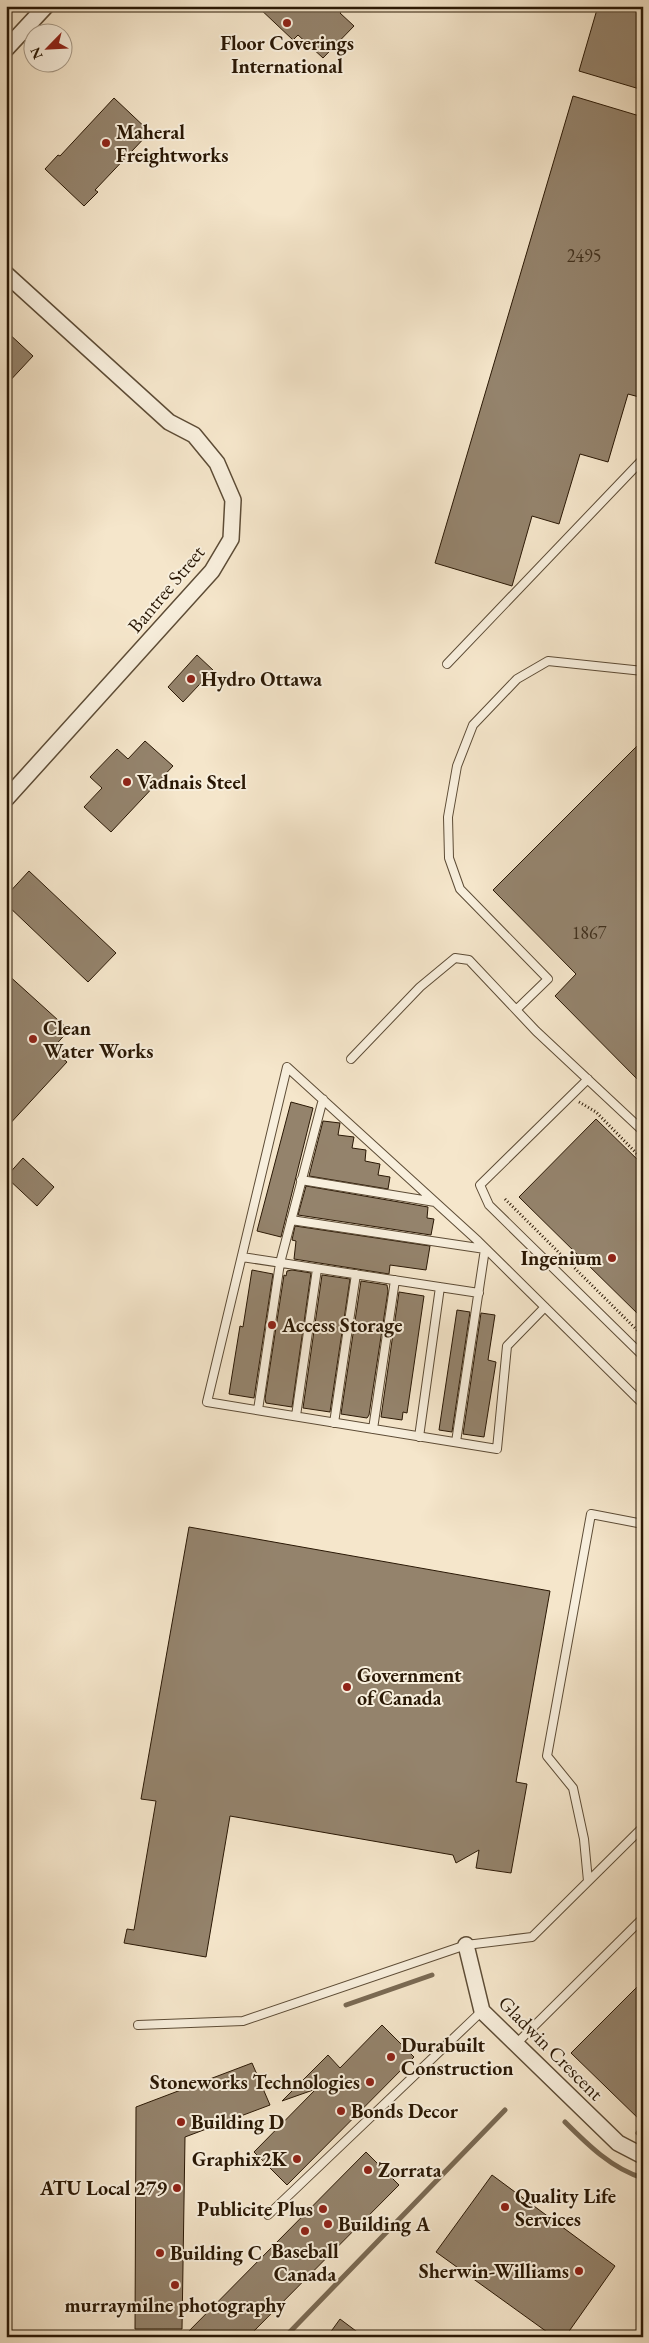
<svg xmlns="http://www.w3.org/2000/svg" width="649" height="2343" viewBox="0 0 649 2343" font-family="'EB Garamond',serif">
<style>
.lines{fill:none;stroke-linecap:round;stroke-linejoin:round}
.stream{stroke:#7a6a54;stroke-width:5}
.building{fill:#94836c;stroke:#2a1805}
.service-casing{stroke:#5d4c36;stroke-width:10}
.minor-casing{stroke:#5d4c36;stroke-width:18}
.path{stroke:#2a1805;stroke-width:3;stroke-dasharray:1 2.5;stroke-linecap:butt}
.service{stroke:#f8efdd;stroke-width:8}
.minor{stroke:#f8efdd;stroke-width:15}
.poi-dot{fill:#8f2418;stroke:#f8efdd;stroke-width:2}
.labels{text-anchor:middle;dominant-baseline:central;stroke-width:4;stroke-linejoin:round;paint-order:stroke}
.number-label{font-size:18px;fill:#44331f}
.poi-label{font-size:20px;font-weight:bold;fill:#2a1805;stroke:#f8efdd;text-anchor:start}
.street-label{font-size:20px;fill:#2a1805;stroke:#f8efdd}
</style>
<rect width="100%" height="100%" fill="#f5e6cb"/>
<filter id="stains"><feTurbulence type="fractalNoise" baseFrequency=".004" numOctaves="4"/><feColorMatrix values="0 0 0 0 .2 0 0 0 0 .09 0 0 0 0 .02 0 0 0 .5 -.17"/></filter>
<radialGradient id="worn" r=".72"><stop offset=".6" stop-color="#630" stop-opacity="0"/><stop offset="1" stop-color="#630" stop-opacity=".3"/></radialGradient>
<g class="lines">
<path class="stream" d="M346,2005l86,-30
M565,2122c22,22 47,47 78,56
M638,2133l5,3
M285,2337l220,-227"/>
</g>
<path class="building" d="M257,6h89l-6,7 14,13 -31,32 -25,-23 -5,5z
M598,6h45v84l-64,-19z
M573,96l70,21v281l-15,-4 -20,68 -28,-8 -21,70 -27,-8 -20,70 -77,-23z
M114,98l36,34 -55,58 3,2 -14,14 -39,-37 13,-14 2,1z
M6,331l27,25 -27,29z
M197,655l16,15 -30,32 -15,-15z
M643,740v345l-88,-89 21,-22 -83,-84z
M145,741l28,25 -62,66 -27,-25 18,-19 -12,-11 27,-28 11,10z
M29,871l87,82 -28,29 -82,-78v-8z
M6,973l63,57 -17,19 15,13 -61,66z
M291,1102l22,6 -32,129 -24,-6z
M596,1119l47,46v154l-124,-122z
M323,1121l17,2 -2,12 16,2 -2,11 14,2 -1,11 15,3 -2,11 12,2 -2,12 -79,-13z
M23,1158l31,29 -17,19 -31,-29z
M306,1186l122,21 -1,11 7,1 -3,16 -133,-20z
M295,1226l135,20 -4,24 -36,-5 -1,9 -95,-15 2,-18 -4,-1z
M252,1270l21,4 -19,124 -25,-4 11,-68 3,1z
M292,1270l19,3 -19,134 -26,-4 -1,-4 19,-124 2,1 1,-5z
M322,1275l28,4 -20,133 -27,-4z
M361,1281l26,4 1,6 -19,124 -2,3 -26,-4z
M399,1292l25,4 -17,117 -4,-1 -1,8 -21,-3z
M457,1310l13,2 -18,120 -13,-2z
M481,1313l14,2 -7,45 8,2 -12,75 -21,-3z
M189,1527l361,64 -34,191 11,2 -16,89 -35,-5 3,-18 -23,13 -3,-8 -223,-39 -24,141 -82,-14 3,-14 7,1 22,-129 -15,-2z
M643,1981v142l-72,-70z
M382,2025l32,32 -127,128 -33,-33 62,-63 -34,12 46,-46 12,13z
M252,2063l18,42 -85,32 -3,192h-47l1,-222z
M366,2152l33,33 -151,152h-65z
M492,2175l123,91 -50,71h-11l-118,-85z
M340,2319l24,18h-37z"/>
<g class="lines">
<defs>
<path id="service" d="M447,664l196,-205
M517,1009l31,-30 -88,-90 -11,-31 -1,-41 9,-51 16,-41 44,-46 31,-18 95,10
M351,1059l69,-72 35,-29 14,2 67,71 107,100
M588,1079l-108,106 9,20 154,151
M301,1180l134,22
M291,1220l194,29 -29,193
M242,1257l237,36
M545,1307l-38,39 -10,103 -290,-47 80,-335 191,174 165,163
M258,1410l22,-147 43,-164
M296,1416l21,-147
M334,1423l22,-149
M373,1429l22,-149
M419,1437l21,-150
M588,1881l-4,-42 -11,-51 -26,-32 44,-242 52,10
M138,2025l105,-4 223,-76 66,-8 111,-110
M516,2044l127,-126
M268,2215l214,-204"/>
<path id="minor" d="M6,49l40,-43
M6,274l163,148 25,13 23,28 16,37 -2,39 -19,32 -206,228
M466,1945l16,66 136,132 25,13"/>
</defs>
<use href="#service" class="service-casing"/>
<use href="#minor" class="minor-casing"/>
<path class="path" d="M579,1102l17,10 47,48
M505,1199l138,137
M6,2336l2,1"/>
<use href="#service" class="service"/>
<use href="#minor" class="minor"/>
</g>
<g class="poi-dot">
<circle cx="287" cy="23" r="5"/>
<circle cx="106" cy="143" r="5"/>
<circle cx="191" cy="679" r="5"/>
<circle cx="127" cy="782" r="5"/>
<circle cx="33" cy="1039" r="5"/>
<circle cx="612" cy="1258" r="5"/>
<circle cx="272" cy="1325" r="5"/>
<circle cx="347" cy="1687" r="5"/>
<circle cx="391" cy="2057" r="5"/>
<circle cx="370" cy="2082" r="5"/>
<circle cx="341" cy="2111" r="5"/>
<circle cx="181" cy="2122" r="5"/>
<circle cx="297" cy="2159" r="5"/>
<circle cx="368" cy="2170" r="5"/>
<circle cx="177" cy="2188" r="5"/>
<circle cx="505" cy="2207" r="5"/>
<circle cx="323" cy="2209" r="5"/>
<circle cx="328" cy="2224" r="5"/>
<circle cx="305" cy="2231" r="5"/>
<circle cx="160" cy="2253" r="5"/>
<circle cx="579" cy="2271" r="5"/>
<circle cx="175" cy="2285" r="5"/>
</g>
<g class="labels">
<g class="number-label">
<text x="584" y="255">2495</text>
<text x="589" y="932">1867</text>
</g>
<g class="poi-label">
<text x="287" y="43" text-anchor="middle">Floor Coverings<tspan x="287" dy="23">International</tspan></text>
<text x="116" y="132">Maheral<tspan x="116" dy="23">Freightworks</tspan></text>
<text x="201" y="679">Hydro Ottawa</text>
<text x="137" y="782">Vadnais Steel</text>
<text x="43" y="1028">Clean<tspan x="43" dy="23">Water Works</tspan></text>
<text x="602" y="1258" text-anchor="end">Ingenium</text>
<text x="282" y="1325">Access Storage</text>
<text x="357" y="1675">Government<tspan x="357" dy="23">of Canada</tspan></text>
<text x="401" y="2045">Durabuilt<tspan x="401" dy="23">Construction</tspan></text>
<text x="360" y="2082" text-anchor="end">Stoneworks Technologies</text>
<text x="351" y="2111">Bonds Decor</text>
<text x="191" y="2122">Building D</text>
<text x="287" y="2159" text-anchor="end">Graphix2K</text>
<text x="378" y="2170">Zorrata</text>
<text x="167" y="2188" text-anchor="end">ATU Local 279</text>
<text x="515" y="2196">Quality Life<tspan x="515" dy="23">Services</tspan></text>
<text x="313" y="2209" text-anchor="end">Publicite Plus</text>
<text x="338" y="2224">Building A</text>
<text x="305" y="2251" text-anchor="middle">Baseball<tspan x="305" dy="23">Canada</tspan></text>
<text x="170" y="2253">Building C</text>
<text x="569" y="2271" text-anchor="end">Sherwin-Williams</text>
<text x="175" y="2305" text-anchor="middle">murraymilne photography</text>
</g>
<g class="street-label">
<text transform="translate(166 589) rotate(-50)">Bantree Street</text>
<text transform="translate(551 2048) rotate(45)">Gladwin Crescent</text>
</g>
</g>
<rect width="649" height="2343" fill="none" stroke="#f5e6cb" stroke-width="25"/>
<rect x="8" y="8" width="634" height="2328" fill="none" stroke="#2a1805" stroke-width="2.5"/>
<rect x="12" y="12" width="624" height="2318" fill="none" stroke="#2a1805"/>
<g transform="translate(48 48) rotate(246)"><circle r="24" fill="#f8efdd" stroke="#a69987"/>
<path d="M0-4L9 19L0 12L-9 19Z" fill="#8f2418"/>
<text y="-8" font-size="14" font-weight="bold" text-anchor="middle" fill="#2a1805">N</text>
</g>
<rect width="100%" height="100%" filter="url(#stains)"/>
<rect width="100%" height="100%" fill="url(#worn)"/>
</svg>
